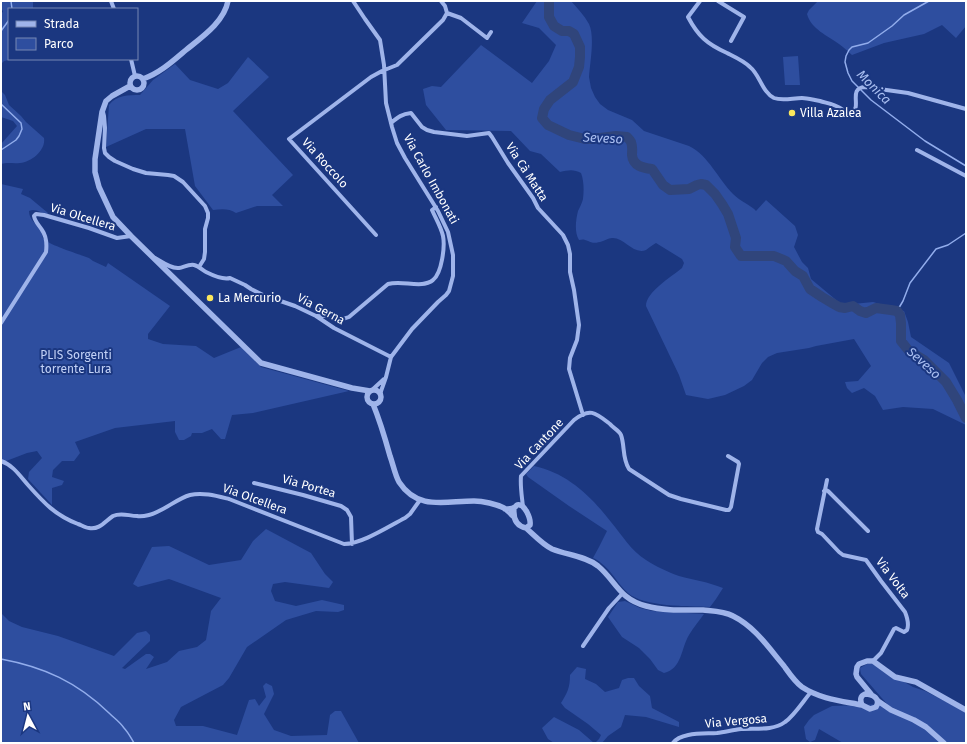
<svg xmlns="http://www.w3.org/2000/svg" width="967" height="744" viewBox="0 0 967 744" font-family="'Fira Sans',sans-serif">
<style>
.green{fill:#2e4e9f}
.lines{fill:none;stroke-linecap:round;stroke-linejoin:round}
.stream{stroke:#92adec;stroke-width:1.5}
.river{stroke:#30457b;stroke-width:10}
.minor{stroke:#9fb4ea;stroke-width:4}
.tertiary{stroke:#9fb4ea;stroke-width:5.5}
.poi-dot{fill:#fbe75c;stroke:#1b3780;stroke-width:1.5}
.labels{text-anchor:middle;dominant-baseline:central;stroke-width:4;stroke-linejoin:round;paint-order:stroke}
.poi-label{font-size:12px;fill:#fff;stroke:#1b3780;text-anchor:start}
.street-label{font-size:12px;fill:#fff;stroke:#1b3780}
.park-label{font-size:12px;fill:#c3d2f7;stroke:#1b3780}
.water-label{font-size:13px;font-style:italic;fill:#aabff1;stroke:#1b3780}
</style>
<rect width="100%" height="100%" fill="#1b3780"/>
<path class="green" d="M1,1h32v8h-24v50h4l-9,2 -3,3v-51l2,-1 -2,-5z
M537,1h34c6,7 13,14 18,23 6,13 1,38 0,53l2,11 4,9 5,7 8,6 24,10 12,11 45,15c20,10 29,33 44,48 7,7 19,12 23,17l10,-11 29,26 3,9 -4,12 8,15 6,6 3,11 30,25 2,1 30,-3 31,9 4,11 3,15 38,26 17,34v28l-33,-16 -30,-2 -20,3 -8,-14 -11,-8 -12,5 -5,-5 -2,-6 13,-1 13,-15 -17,-27 -38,7 -7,2 -32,5 -9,4 -6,6 -10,17 -8,6 -19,9 -17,4 -22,-4 -7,-20 -33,-69c0,-14 25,-29 36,-38l2,-5 -2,-4 -26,-16c-4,2 -7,5 -10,7 -13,5 -22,-13 -34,-12 -4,0 -8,3 -12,4 -9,2 -8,0 -15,-2 -2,-1 -4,0 -6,0 -5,-8 -3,-21 -1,-29 2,-4 4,-8 5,-12 1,-9 1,-18 -2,-26 -7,-4 -13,-3 -21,-1l-19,-18 -11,-3 -19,-20 -65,-1 -20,-25 -3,-16 9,-3 9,1 40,-42 51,38 17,-22 7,-16 -17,-17 -17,-5z
M818,1h148v25l-10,12 -14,-13 -18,9 -40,9 -32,12c-4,-4 -8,-7 -13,-11 -11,-8 -28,-15 -32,-30l2,-4z
M798,56l2,29h-15l-2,-28z
M248,57l21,20 -36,34 60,64 -21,20 11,11h-26l-21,7c-7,-5 -15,-4 -23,-3l-18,-24 -10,-57h-39l-40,18 3,-42c7,-10 20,-10 31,-10l13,-15 22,-16 15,16 28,9 10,-6z
M1,91l4,4 4,10 12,11 5,6 18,16c2,12 -12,24 -24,25 -7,1 -12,-1 -19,1v-20l16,-18 -4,-5 -12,-4z
M1,184l22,5 -2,5 9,4 18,15 -1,2c-5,-2 -12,-7 -18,-4 0,9 7,12 11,18 2,3 2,7 3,9 5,7 36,16 46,20l4,3 13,6 2,-4 62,43 -22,28v5l15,5 33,2 18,12 27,-11 20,20 88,24 -96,22 -21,2 -7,24h-4l-9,-10 -10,4h-10l-1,3 -7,4h-5l-4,-8v-11l-60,7 -40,14 5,11 -6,8h-12l-9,9 -1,7 12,4 -2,4 -10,3v17l-24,-26 1,-7 13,-14 -5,-7 -10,2 -26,10z
M534,466c33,7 57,30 77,56 11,13 20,29 35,38 9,6 22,12 33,16 15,4 29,6 44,12l-7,11 -6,8c-22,-1 -66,0 -82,-14 -10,-9 -16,-22 -27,-30 -2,-2 -5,-4 -8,-5l6,-11 8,-16 -38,-25 -41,-29 -2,-3z
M266,529l45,24 14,21 8,8 -4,6 -44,-6 -12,2 -2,7 4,10 21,5 26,-6 22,5v5l-6,2 -22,-1 -30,9 -39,27 -18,31 -6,7 -42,22 -7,13 2,6h27l34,9 12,-35 6,-1 4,7 7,-9 -3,-11 3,-3 6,3 2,8 -10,20 10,16 17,6 36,-1 3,-20 5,-4h6l18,32h-358v-130l8,8 13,6 36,9 56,20 23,-23 9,-2 4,4v6l-28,27 3,1 21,-15h4l4,3 -8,12 21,-7 12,-11 18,-4 9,-7 5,-29 10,-13 -52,-19 -31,8 -5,-3 19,-37 17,-1 40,19 32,-5 12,-19z
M625,601l15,7 12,3 52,3c-5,7 -11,14 -15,21 -8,13 -7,34 -25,38l-6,-3 -8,-11 -11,-11 -17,-11 -14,-20 10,-15z
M867,664h6l40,23 12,4 41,21v31h-123l-24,-14 -4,11 -5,2 -4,-3 -2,-12 5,-7 5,-5 18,-9 55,-2 -26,-30 -1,-6z
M577,667l9,2 -1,10 11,5 9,8 14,-4 3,-8 6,-2h6l5,8 11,10 2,12 27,14v5l-33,-10 -21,-2 -4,12 -13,9 -6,7h-7l4,-4 2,-4 -13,-11 -23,-16 -4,-5c6,-10 9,-15 9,-28z
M554,717l25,13 15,13h-40l-6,-4 -6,-11z"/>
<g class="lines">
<path class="stream" d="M11,1l1,8
M929,1l-25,14 -12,11 -24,17 -16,4 -3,3 -3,6 -1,6 3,11 4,8 19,19 54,41 41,25
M1,31l8,-11
M1,104l20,19 1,6 -3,7 -3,4 -15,10
M897,311l6,-10 7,-18 26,-34 12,-4 18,-12
M1,659c43,8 76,23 108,54 5,5 11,9 15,15 4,4 7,10 10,15"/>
<path class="river" d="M549,1v16l5,9 8,5h7l5,3 6,13v10l-1,10 -6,15 -23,18 -6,9 -2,9 6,7 21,10 16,4h7l24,-3 11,1c1,1 3,3 4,5 2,5 1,8 1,13 1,11 11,13 20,14l11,16 7,5 19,-1 8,-4 4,-1 5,1 9,9 7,10 6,10 8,24 -1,9 6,9h33l12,5 9,10 8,5 7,13 12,8 10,6 7,4 6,1 8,-2 7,5 6,2 10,-5 15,2 6,1 3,4 1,8v18l8,10 15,9 22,22 11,18 9,18"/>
<path class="minor" d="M111,1l3,8
M353,1l12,18 15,21 4,25 2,38 6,24 5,16 8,15 33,53 10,21 5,23v21l-4,15 -3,4 -8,7 -26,27 -21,28 -5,20 -6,17
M700,1l-12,16c10,19 19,27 39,36 8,4 17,8 23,14 10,8 12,25 24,31 8,3 19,0 28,0 5,0 12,2 18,3 6,2 14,3 20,7 3,2 7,5 11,4 12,-3 -4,-24 14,-25l43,6 58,16
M718,1l26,16 -13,24
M447,13l14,5 26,20 4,-6
M131,59l4,17
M103,112l1,4 1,12 -1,20 1,5 4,4 6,4 18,8 13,4 22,2 6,1 9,6 22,24 3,7v5l-3,11v23l-1,7 -5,8
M391,123c7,-6 11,-9 20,-10l11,14 5,3 7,2 33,4 22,-3 3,4 16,26 25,35 5,10 25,27 5,10 2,9v18l4,18 5,35 -2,15 -7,18 -1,11 14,46
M917,150l49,26
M376,235l-87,-96 82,-62 11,-6 15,-6 46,-45 4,-7 -2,-7 -4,-5
M155,258c7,4 16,11 24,10 5,-1 10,-4 15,-3 5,1 8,5 12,7 6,3 17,8 24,6l15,7 6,4 12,6 32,11 21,10 18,12 57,29
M317,316c4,0 8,0 11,0 9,2 12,5 21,1l39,-33c11,-3 23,1 34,0 3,0 9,-2 11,-4 9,-7 12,-34 10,-44 -2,-9 -7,-17 -11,-26l4,-3
M1,323l45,-71c1,-8 1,-15 -4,-22 -3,-5 -7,-8 -8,-14l2,-2 8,1 45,13 28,10 14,-2
M372,390l12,-11
M1,461c12,4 19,15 27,24 16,18 27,30 50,39 3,1 8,4 11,4 11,2 16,-7 24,-12 8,-4 16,0 24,0 4,1 8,0 12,-1 15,-4 27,-16 41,-20 13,-3 27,1 39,4l115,45c18,0 45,-18 61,-26l5,-4 10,-14
M827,480l-10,49 1,3 4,2 17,18 4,3 23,5 15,21 24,31c2,5 4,13 2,18l-3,2 -8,-4 -2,1 -13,24 -8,8
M254,483l49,12 38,11 6,4 4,7 1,27
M824,491l2,-1 2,1 40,40
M523,507c-1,-10 -3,-21 -2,-31l53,-56c16,-13 22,-7 36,4 3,4 9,6 11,11 4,11 1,23 8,34l40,26 12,4 45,11h3l2,-3 8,-43 -1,-2 -10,-6
M583,646l26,-38 13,-14
M673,743c8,-11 31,-9 44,-10 8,-1 16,-3 24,-4 14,-1 32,2 44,-7 9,-6 19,-22 26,-30"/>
<path class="tertiary" d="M130 83a7 7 0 1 1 14 0a7 7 0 1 1-14 0Z
M143,79c17,-6 30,-18 43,-29 16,-13 38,-28 42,-49
M130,86l-18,10 -6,5 -4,11 -7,47v13l4,15 14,30 18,19 130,127 91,25 18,3
M367 397a7 7 0 1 1 14 0a7 7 0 1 1-14 0Z
M373,404c7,17 12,34 17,52 3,8 5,19 9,26 19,29 46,19 75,19 9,0 22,3 30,7 3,2 6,5 9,8
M505,509c4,0 7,0 10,-2 1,0 1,-2 2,-2 8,-2 14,14 13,20l-4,3c-10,-2 -13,-10 -12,-20
M526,528c8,7 17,17 26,21 15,6 33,7 46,17 18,15 21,33 48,40 18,5 38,4 57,4 10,1 21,1 30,6 22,11 35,31 51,50 5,7 11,16 18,21 18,12 40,14 60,18
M865,694c8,0 16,5 11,13l-6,2 -8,-4c-2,-5 -2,-9 3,-11z
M871,694l-14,-17 -1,-3 1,-7 2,-3 8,-3h6l22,16 21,5 50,28
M878,701l13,9 23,10 12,7 18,16"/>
</g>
<g class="poi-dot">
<circle cx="792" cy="113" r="4"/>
<circle cx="210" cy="298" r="4"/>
</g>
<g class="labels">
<g class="poi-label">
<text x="800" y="113">Villa Azalea</text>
<text x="218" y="298">La Mercurio</text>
</g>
<g class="street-label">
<text transform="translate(325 163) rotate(48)">Via Roccolo</text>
<text transform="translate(527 172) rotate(57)">Via Cà Matta</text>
<text transform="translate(431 179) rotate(61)">Via Carlo Imbonati</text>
<text transform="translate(83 217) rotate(17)">Via Olcellera</text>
<text transform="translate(321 309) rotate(28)">Via Gerna</text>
<text transform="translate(539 444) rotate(-47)">Via Cantone</text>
<text transform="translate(309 486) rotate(16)">Via Portea</text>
<text transform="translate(255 499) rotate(20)">Via Olcellera</text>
<text transform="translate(893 578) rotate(53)">Via Volta</text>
<text transform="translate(736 721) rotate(-5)">Via Vergosa</text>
</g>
<g class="park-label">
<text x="76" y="355">PLIS Sorgenti<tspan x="76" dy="14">torrente Lura</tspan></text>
</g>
<g class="water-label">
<text transform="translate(874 87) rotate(45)">Monica</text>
<text transform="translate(603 138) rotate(3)">Seveso</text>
<text transform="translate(924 363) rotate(42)">Seveso</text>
</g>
</g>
<rect width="967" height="744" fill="none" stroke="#ffffff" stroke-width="4"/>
<rect x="8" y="8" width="130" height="52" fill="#1b3780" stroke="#7687b3"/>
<rect x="16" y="21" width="20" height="6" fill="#9fb4ea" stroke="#7687b3"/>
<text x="44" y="28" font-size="12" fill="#ffffff">Strada</text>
<rect x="16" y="38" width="20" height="12" fill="#2e4e9f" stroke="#7687b3"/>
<text x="44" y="48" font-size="12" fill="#ffffff">Parco</text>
<g transform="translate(28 716) rotate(353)" stroke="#1b3780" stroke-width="3" paint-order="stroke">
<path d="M0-3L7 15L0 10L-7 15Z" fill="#ffffff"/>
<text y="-6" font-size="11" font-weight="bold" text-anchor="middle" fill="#ffffff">N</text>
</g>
</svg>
